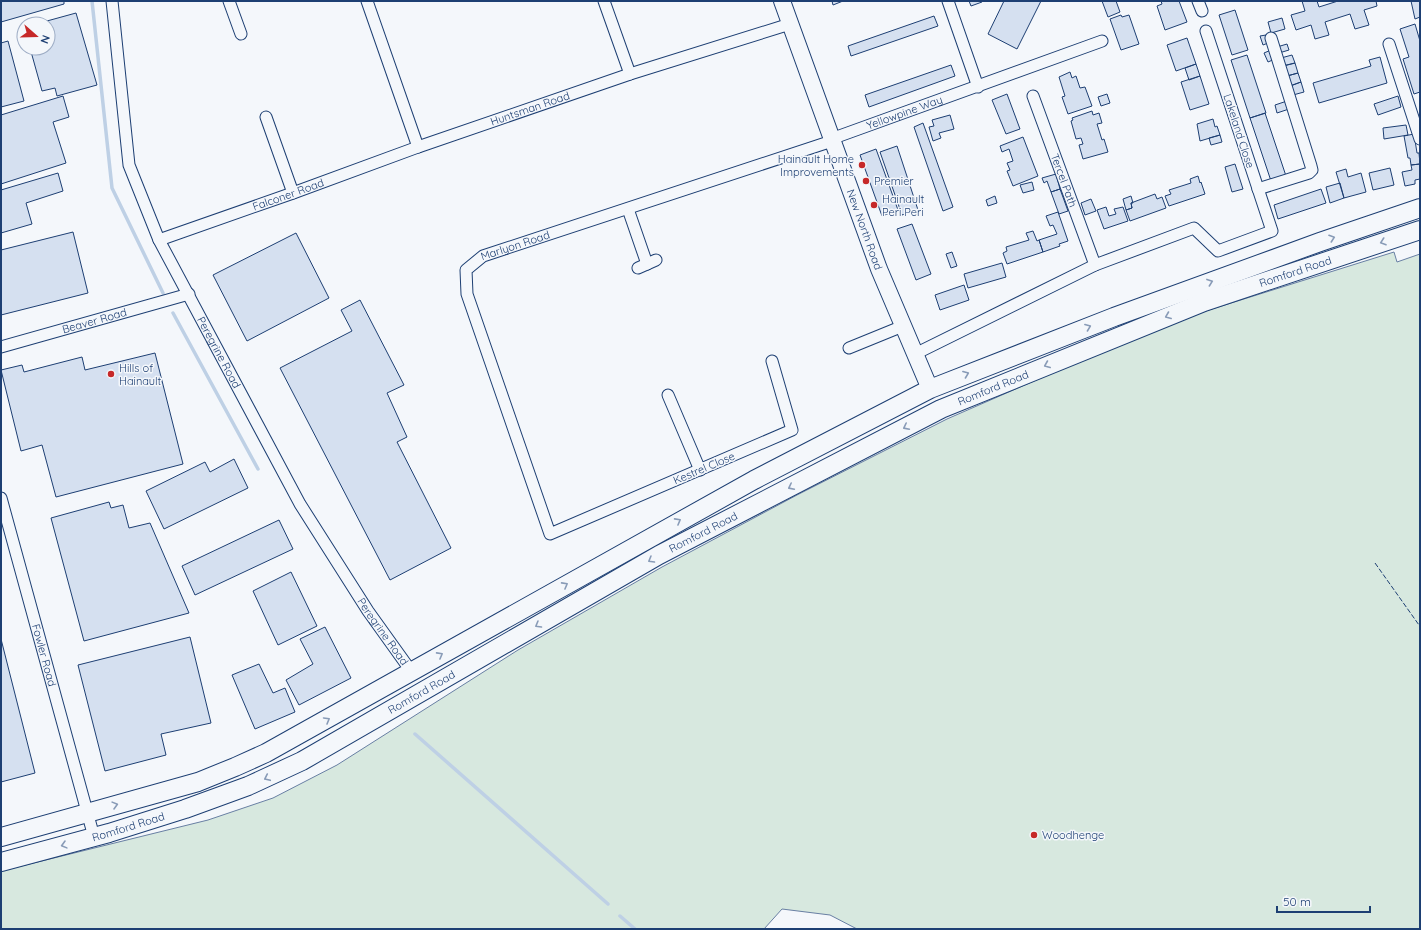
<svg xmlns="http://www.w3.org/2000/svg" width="1421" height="930" viewBox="0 0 1421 930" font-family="Quicksand,sans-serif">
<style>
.green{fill:#d7e8df;stroke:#687fa3}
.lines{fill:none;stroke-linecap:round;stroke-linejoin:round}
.stream{stroke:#bed0e5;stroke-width:3.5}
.building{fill:#d5e0f0;stroke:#1d3f73}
.street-casing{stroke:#1d3f73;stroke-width:13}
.secondary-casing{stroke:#1d3f73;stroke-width:18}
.primary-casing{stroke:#1d3f73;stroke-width:20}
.street{stroke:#f4f7fb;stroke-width:11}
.secondary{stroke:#f4f7fb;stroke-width:16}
.primary{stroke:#f4f7fb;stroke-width:18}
.fence{stroke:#1d3f73;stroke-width:1;stroke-dasharray:5 2;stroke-linecap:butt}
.oneway{stroke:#889bb7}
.poi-dot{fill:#c62828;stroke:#f4f7fb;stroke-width:1.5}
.labels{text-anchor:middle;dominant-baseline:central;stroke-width:3;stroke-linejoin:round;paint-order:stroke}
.street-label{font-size:11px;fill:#1d3f73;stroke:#f4f7fb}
.poi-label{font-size:11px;fill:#1d3f73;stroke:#f4f7fb;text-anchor:start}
</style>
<rect width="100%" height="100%" fill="#f4f7fb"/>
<path class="green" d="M1394,252l3,10 23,-8v675h-563l-27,-14 -48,-6 -18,20h-763v-58l207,-51 65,-22 64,-33 181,-115 144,-83 135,-72 150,-76 151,-66 98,-39z"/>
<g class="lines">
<path class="stream" d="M92,1l20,187 51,105
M173,313l85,156
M415,734l193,170
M620,916l15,13"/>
</g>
<path class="building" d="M1,1h63v3l-63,18z
M832,1h11l-10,4z
M969,1h13v1l-11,4z
M1004,1h37l-24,48 -29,-15z
M1102,1h14l4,11 -12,5z
M1161,1h18l8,21 -22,8 -8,-24 5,-2z
M1302,1h15l2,6 19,-6h38l1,5 -13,4 5,15 -14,4 -5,-15 -25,8 4,13 -14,4 -4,-14 -15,5 -5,-15 14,-4z
M1411,1h9v16l-5,2z
M1235,10l13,40 -16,5 -13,-40z
M76,13l21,72 -40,11 -2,-8 -13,3 -12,-43h18v-24h-12z
M1121,15l1,2 7,-2 10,29 -18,6 -11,-31z
M934,16l4,10 -87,30 -3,-10z
M1282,18l3,11 -14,4 -3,-11z
M1415,24l5,17v51l-6,2 -11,-35 6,-2 -9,-28z
M1266,35l2,8 -5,2 -3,-9z
M1187,38l9,26 -20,7 -9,-26z
M8,41l16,60 -23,6v-64z
M1287,44l2,6 -10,3 -2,-6z
M1271,50l4,9 -7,3 -4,-9z
M1247,55l19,58 -16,5 -19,-58z
M1292,55l3,8 -12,3 -2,-8z
M1380,57l7,26 -68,20 -6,-20 58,-17 -2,-6z
M1295,63l3,10 -11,3 -4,-10z
M1196,64l4,12 -11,4 -4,-12z
M951,65l4,11 -86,31 -4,-12z
M1070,72l2,6 4,-2 4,12 5,-1 7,19 -24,8 -6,-17 3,-1 -6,-19z
M1298,73l3,9 -11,4 -3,-10z
M1200,76l9,28 -19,6 -9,-28z
M1301,82l3,10 -11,3 -3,-9z
M1007,94l13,35 -14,5 -14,-34z
M1107,94l3,9 -9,3 -3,-9z
M63,96l6,21 -16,5 13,41 -65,21v-69z
M1398,96l3,11 -23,8 -4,-11z
M1287,101l2,8 -12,4 -2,-8z
M1092,111l1,4 6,-2 3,10 -5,1 5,16 2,-1 4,13 -25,7 -4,-14 4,-1 -2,-6 -5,1 -5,-18 2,-1 -1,-2z
M1265,113l21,63 -15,5 -21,-63z
M950,115l4,14 -15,4 2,5 -8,3 -4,-14 5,-1 -2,-6z
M1213,119l2,8 2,-1 3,9 -20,6 -3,-17z
M923,123l30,84 -10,4 -29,-84z
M1406,125l2,10 -24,4 -1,-11z
M1414,134l3,19h2l1,11 -9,1 -1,-7h-2l-4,-22z
M1220,135l2,7 -11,3 -2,-7z
M1023,137l15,39 -25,10 -6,-15 3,-1 -3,-7 6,-2 -4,-12 -7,3 -2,-6z
M897,146l21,64 -16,5 -22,-63z
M876,149l22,61 -16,6 -22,-61z
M1235,164l8,25 -11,3 -7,-25z
M1420,164v15l-5,1v4l-10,2 -3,-14 10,-2 -1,-5z
M1390,168l4,17 -21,5 -4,-17z
M1346,169l2,8 13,-4 5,19 -22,6 -8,-26z
M58,173l5,18 -37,12 6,21 -31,9v-43z
M1056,174l4,15 -9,3 -4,-11 -3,2 -2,-5z
M1198,176l2,7 1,-1 4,12 -36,12 -4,-10 6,-2 -2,-4 22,-7 -1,-4z
M1032,182l2,8 -11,3 -3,-8z
M1340,183l4,15 -14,5 -4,-16z
M1060,189l8,22 -9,3 -8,-22z
M1321,189l5,14 -48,16 -4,-14z
M1155,194l2,5 5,-2 4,11 -36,13 -4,-11 6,-2 -1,-5z
M995,196l2,7 -9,3 -2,-6z
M1131,196l2,7h-2l1,5 -6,2 -3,-11z
M1091,199l5,12 -11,4 -4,-12z
M1106,207l3,9 7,-2 -2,-5 9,-2 5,14 -24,8 -7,-19z
M1058,212l10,29 -9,3 1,2 -17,6 -4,-12 18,-6 -4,-9 -3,1 -4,-10z
M912,224l19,50 -15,6 -19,-51z
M1033,231l4,10 2,-1 4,12 -36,12 -4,-11 4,-2 -1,-4 23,-7 -3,-7z
M73,232l15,61 -87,22v-65z
M296,233l33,65 -82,43 -34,-66z
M952,252l5,14 -6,2 -5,-14z
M1002,263l4,14 -38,11 -4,-14z
M964,285l5,15 -29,10 -5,-15z
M360,300l44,85 -17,8 20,44 -10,5 54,106 -61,32 -110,-212 72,-37 -11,-21z
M155,353l28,111 -127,33 -14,-52 -21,6 -20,-81 21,-5 2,7 58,-15 3,13z
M234,459l14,29 -84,41 -18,-38 59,-29 5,10z
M109,502l2,6 12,-3 6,23 21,-5 39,90 -105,28 -33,-123z
M279,520l14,29 -98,46 -13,-29z
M291,572l26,54 -39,19 -25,-54z
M325,627l26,51 -52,27 -13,-25 27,-16 -13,-25z
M190,637l21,86 -50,11 5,21 -61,16 -27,-106z
M1,639l34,134 -34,9z
M259,664l14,29 12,-5 10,24 -40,17 -23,-54z"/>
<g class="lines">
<defs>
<g id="street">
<path id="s1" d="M112,1l17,164 30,75 141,264 68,107 43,60"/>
<path d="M229,1l12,33"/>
<path id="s2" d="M367,1l51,146 212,-73 160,-50"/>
<path d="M604,1l26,73"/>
<path d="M948,1l30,86"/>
<path d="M1198,1l4,10"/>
<path d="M1389,44l31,95"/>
<path id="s3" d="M1033,96l62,169"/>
<path d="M266,117l27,76"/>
<path id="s4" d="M831,139l271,-98"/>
<path d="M1258,189l51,-16 3,-3 -1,-4 -40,-128"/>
<path d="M628,209l19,55"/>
<path id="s5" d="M159,240l134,-47 125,-46"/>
<path d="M638,268l18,-8"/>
<path id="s6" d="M1,347l188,-53"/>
<path d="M849,348l54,-22"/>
<path d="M915,354l180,-89 99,-37 24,23 54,-20 -66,-200"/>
<path id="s7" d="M772,361l20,69 -242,104 -83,-240 -1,-24 17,-14 349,-115"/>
<path d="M668,395l32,75"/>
<path id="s8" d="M1,498l93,339"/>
</g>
<g id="secondary">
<path id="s9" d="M782,1l97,268 51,120"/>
</g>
<g id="primary">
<path d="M1,837l197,-55 37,-15 31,-14 488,-273 176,-91 184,-72 206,-75 100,-34"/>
<path id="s10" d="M1,862l108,-29 76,-24 63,-23 54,-25 357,-206 282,-146 263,-107 216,-72"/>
</g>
</defs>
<use href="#street" class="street-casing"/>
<use href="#secondary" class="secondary-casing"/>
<use href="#primary" class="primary-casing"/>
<use href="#street" class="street"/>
<use href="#secondary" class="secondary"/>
<use href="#primary" class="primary"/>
<path class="fence" d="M1375,563l44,62"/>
</g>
<defs><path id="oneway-chevron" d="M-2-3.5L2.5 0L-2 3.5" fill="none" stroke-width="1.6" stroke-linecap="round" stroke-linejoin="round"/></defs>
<g class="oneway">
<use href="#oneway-chevron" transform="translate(1332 238) rotate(-19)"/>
<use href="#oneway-chevron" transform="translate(1383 242) rotate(161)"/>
<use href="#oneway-chevron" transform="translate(1210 282) rotate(-20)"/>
<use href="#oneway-chevron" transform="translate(1168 316) rotate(158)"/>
<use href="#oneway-chevron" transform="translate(1088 327) rotate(-21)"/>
<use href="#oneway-chevron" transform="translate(1047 365) rotate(157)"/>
<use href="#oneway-chevron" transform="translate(966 374) rotate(-21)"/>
<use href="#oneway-chevron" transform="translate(906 427) rotate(153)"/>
<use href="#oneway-chevron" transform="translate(791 487) rotate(153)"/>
<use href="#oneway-chevron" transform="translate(678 521) rotate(-29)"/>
<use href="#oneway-chevron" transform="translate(651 560) rotate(150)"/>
<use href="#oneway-chevron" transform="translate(565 585) rotate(-29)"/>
<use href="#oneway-chevron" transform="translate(538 625) rotate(150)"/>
<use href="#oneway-chevron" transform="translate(440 655) rotate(-29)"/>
<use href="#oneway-chevron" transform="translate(327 720) rotate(-30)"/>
<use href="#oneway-chevron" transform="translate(267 778) rotate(155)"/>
<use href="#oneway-chevron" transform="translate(115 805) rotate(-15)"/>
<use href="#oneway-chevron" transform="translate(64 845) rotate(165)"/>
</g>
<g class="poi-dot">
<circle cx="862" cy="165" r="4"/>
<circle cx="866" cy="181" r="4"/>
<circle cx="874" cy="205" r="4"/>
<circle cx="111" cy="374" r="4"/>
<circle cx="1034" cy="835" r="4"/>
</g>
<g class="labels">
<g class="street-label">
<text stroke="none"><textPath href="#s2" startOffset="273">Huntsman Road</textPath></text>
<text stroke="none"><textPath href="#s4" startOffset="78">Yellowpine Way</textPath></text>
<text transform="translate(1239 131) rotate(72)">Lakeland Close</text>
<text stroke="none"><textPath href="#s3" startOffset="90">Tercel Path</textPath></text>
<text stroke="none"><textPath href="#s5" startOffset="137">Falconer Road</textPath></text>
<text stroke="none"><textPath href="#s9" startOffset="243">New North Road</textPath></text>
<text stroke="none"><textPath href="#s7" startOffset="669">Marlyon Road</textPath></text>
<text stroke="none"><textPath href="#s10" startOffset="1428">Romford Road</textPath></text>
<text stroke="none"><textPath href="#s6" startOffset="97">Beaver Road</textPath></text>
<text stroke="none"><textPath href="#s1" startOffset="373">Peregrine Road</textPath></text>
<text stroke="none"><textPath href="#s10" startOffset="1104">Romford Road</textPath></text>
<text transform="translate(704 468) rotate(-23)">Kestrel Close</text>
<text stroke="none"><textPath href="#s10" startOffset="780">Romford Road</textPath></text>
<text stroke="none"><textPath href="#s1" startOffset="697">Peregrine Road</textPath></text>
<text stroke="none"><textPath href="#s8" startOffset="163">Fowler Road</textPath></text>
<text stroke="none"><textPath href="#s10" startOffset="456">Romford Road</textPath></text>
<text stroke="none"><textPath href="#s10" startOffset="132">Romford Road</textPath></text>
</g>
<g class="poi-label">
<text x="854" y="159" text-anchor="end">Hainault Home<tspan x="854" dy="13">Improvements</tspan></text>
<text x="874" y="181">Premier</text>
<text x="882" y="199">Hainault<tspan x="882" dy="13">Peri Peri</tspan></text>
<text x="119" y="368">Hills of<tspan x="119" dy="13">Hainault</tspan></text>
<text x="1042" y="835">Woodhenge</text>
</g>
</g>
<rect width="1421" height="930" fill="none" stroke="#1d3f73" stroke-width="4"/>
<g transform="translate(36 36) rotate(110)"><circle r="19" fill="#f4f7fb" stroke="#9eadc5"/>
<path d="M0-3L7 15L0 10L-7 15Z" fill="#c62828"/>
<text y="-6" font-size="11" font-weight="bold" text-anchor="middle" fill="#1d3f73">N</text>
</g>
<path d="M1277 906v6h93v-6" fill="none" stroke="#1d3f73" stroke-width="2"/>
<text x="1283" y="906" font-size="12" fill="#1d3f73" stroke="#f4f7fb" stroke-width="3" paint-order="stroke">50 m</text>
</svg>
